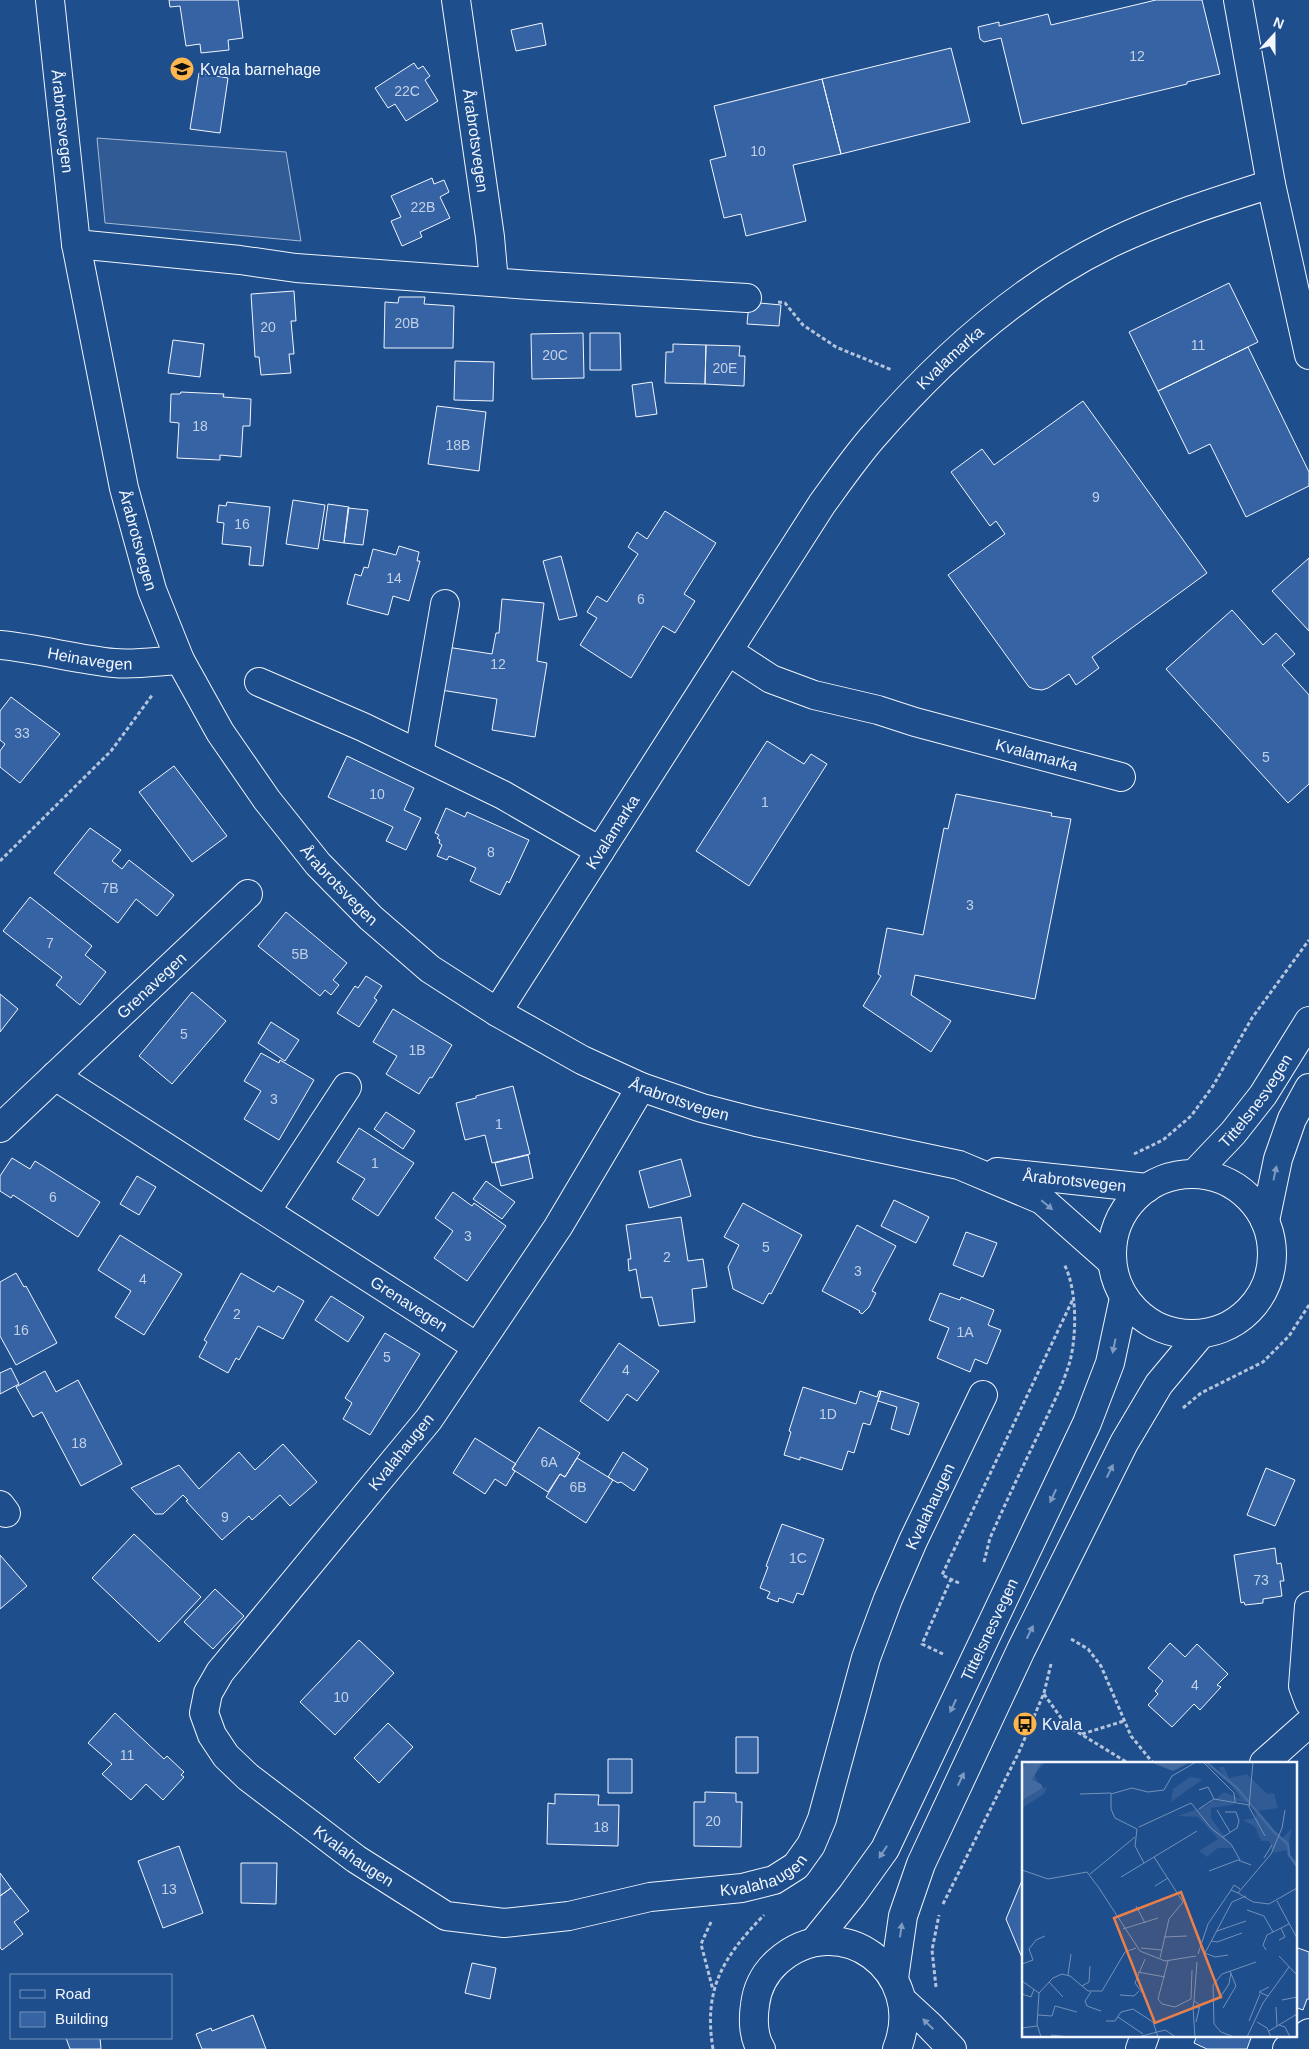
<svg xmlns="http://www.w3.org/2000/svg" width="1309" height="2049" viewBox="0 0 1309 2049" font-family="Arial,sans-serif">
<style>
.built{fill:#305b95;stroke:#a8bbd7}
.building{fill:#3563a3;stroke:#f2f6ff}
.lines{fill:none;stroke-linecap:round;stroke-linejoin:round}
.minor-casing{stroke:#f2f6ff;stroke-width:30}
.major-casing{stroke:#f2f6ff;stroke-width:30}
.path{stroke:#b3c4dc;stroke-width:3;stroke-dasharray:4 2.5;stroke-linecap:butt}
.minor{stroke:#1f4e8c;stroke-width:28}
.major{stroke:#1f4e8c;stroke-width:28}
.oneway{fill:#7e9ac0}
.labels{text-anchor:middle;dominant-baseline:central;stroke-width:4;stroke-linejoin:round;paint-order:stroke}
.number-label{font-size:14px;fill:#c3d1e8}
.poi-label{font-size:16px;fill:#f2f6ff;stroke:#1f4e8c;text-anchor:start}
.street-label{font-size:16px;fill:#f2f6ff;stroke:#1f4e8c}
.inset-river{fill:none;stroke:#446ba0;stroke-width:2.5}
.inset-road{fill:none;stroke:#7391ba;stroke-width:1}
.view{fill:#ea8049;fill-opacity:0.15;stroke:#ea8049;stroke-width:2.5}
.inset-edge{fill:none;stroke:#f2f6ff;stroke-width:2.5}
</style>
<rect width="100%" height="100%" fill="#1f4e8c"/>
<path class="built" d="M97,138l189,14 15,89 -196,-18z"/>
<path class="building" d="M169,0h69l5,38 -15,2 1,10 -28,3 -1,-9 -14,2 -6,-40 -10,1z
M1156,0h46l18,74 -33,8v2l-165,40 -21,-86 -17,4 -4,-3 -2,-12 21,-5v4l49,-12 3,11z
M542,23l4,22 -30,6 -5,-21z
M951,48l19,74 -129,32 -19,-75z
M414,63l4,6 5,-3 7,10 -5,4 13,21 -32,20 -11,-17 -7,4 -13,-20z
M199,73l29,5 -8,55 -30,-4z
M822,79l19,75 -48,11 13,56 -60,15 -5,-22 -17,4 -14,-58 16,-4 -12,-50z
M432,178l2,6 10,-4 5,12 -9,5 10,21 -30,14 2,5 -20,9 -11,-25 10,-4 -10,-21z
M1229,283l29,59 -100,49 -29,-59z
M294,291l2,30h-5l3,33h-5l2,19 -30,2 -2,-18h-4l-4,-63z
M399,297h26l-1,7 30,2 -1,42h-69l1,-46 13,1z
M749,302l32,3 -2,21 -32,-2z
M583,333l1,45 -52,1 -1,-45z
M590,333h30l1,37h-31z
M173,340l31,4 -4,33 -32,-4z
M673,344l33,1 -1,39 -40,-1 1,-31h7z
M706,345l34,1 -1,10h6l-1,30 -39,-2z
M1248,347l61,125v14l-63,31 -36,-73 -21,10 -31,-63z
M455,361l39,1 -1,39 -39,-1z
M652,382l5,32 -21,3 -4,-32z
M181,392l43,2 -1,3 28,2 -1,27h-7l-2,31 -21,-2v5l-43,-2 2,-35 -9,-1 1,-28h9z
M1083,401l124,172 -115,84 7,11 -23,17 -7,-11 -21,14 -6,2 -8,-1 -5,-2 -81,-112 57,-41 -9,-13 -6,5 -39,-54 31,-23 12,16z
M437,406l49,6 -7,59 -51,-7z
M293,500l32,5 -7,44 -32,-5z
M227,502l43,5 -7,59 -14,-1 2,-18 -29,-3 2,-21 -7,-1 2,-17 7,1z
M328,504l21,3 -5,36 -21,-3z
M348,508l20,2 -5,35 -19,-2z
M665,511l51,32 -32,51 11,7 -20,32 -12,-7 -32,52 -51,-33 17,-27 -10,-6 10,-16 10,6 31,-48 -10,-7 9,-15 10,7z
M399,546l20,6 -2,9h3l-11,40 -16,-5 -5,19 -41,-11 8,-30 6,2 3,-9 4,1 5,-19 23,6z
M561,556l16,60 -18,4 -16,-59z
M1309,558v73l-37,-40z
M502,599l42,4 -7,58 10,2 -12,74 -43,-7 5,-31 -56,-9 6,-43 45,7 4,-21h3z
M1232,610l31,35 13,-12 19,21 -13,11 27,30v89l-21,19 -122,-134z
M11,697l49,37 -40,49 -20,-16v-16l5,-7 -5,-4v-29z
M767,741l37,23 7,-10 16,10 -78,122 -53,-35z
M347,756l67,32 -10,22 17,8 -15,32 -20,-9 7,-14 -65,-30z
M174,766l53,70 -35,26 -53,-70z
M956,794l96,19 -1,3 20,3 -36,180 -120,-24 -4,20 40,26 -20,31 -68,-46 18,-30 -3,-2 9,-46 36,7 21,-107 4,1z
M446,808l19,9 2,-5 62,28 -20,43 -2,-2 -7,14 -30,-14 6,-13 -27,-12 -2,4 -10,-4 5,-11 -3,-2 1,-3 -3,-2 2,-3 -4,-2z
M90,828l31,22 -9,11 10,8 7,-9 45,35 -17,21 -21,-17 -18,24 -64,-50z
M30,897l62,49 -7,9 21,17 -26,33 -24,-20 6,-8 -59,-46z
M286,912l61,51 -14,17 6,5 -8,10 -6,-5 -5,6 -62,-50z
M366,976l16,10 -8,12 3,2 -18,27 -22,-14 18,-27 3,2z
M192,992l34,29 -54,63 -33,-28z
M0,994l18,15 -18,23z
M393,1009l59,36 -20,33 -2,-1 -11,17 -33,-20 11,-18 -24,-14z
M271,1022l28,18 -14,21 -27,-18z
M261,1053l18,10 1,-3 34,20 -35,60 -35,-21 17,-28 -17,-10z
M513,1086l17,68 -38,9 -7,-28 -20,5 -9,-37 20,-5v-2z
M386,1112l29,19 -12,18 -29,-20z
M359,1128l55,35 -36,53 -26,-17 13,-20 -28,-17z
M528,1155l5,23 -32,8 -6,-23z
M12,1158l18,11 5,-8 65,41 -22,35 -65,-42 -2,3 -11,-7v-15z
M681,1159l10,37 -42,12 -10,-37z
M137,1176l19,11 -17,28 -19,-11z
M486,1181l29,21 -13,17 -29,-20z
M453,1192l19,14 2,-3 32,23 -39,55 -33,-23 19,-27 -18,-13z
M894,1200l35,17 -13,26 -35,-17z
M743,1203l59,32 -31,59 -2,-1 -6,11 -30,-15 -5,-22 11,-22 -15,-8z
M681,1217l7,44 15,-2 4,28 -15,2 3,33 -36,4 -7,-29 -11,1 -5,-29 -7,2 -1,-12h3l-5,-34z
M857,1225l39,21 -24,45 4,2 -7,14 -7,7 -3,-2 1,-1 -38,-20z
M966,1232l31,11 -14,34 -30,-12z
M120,1235l62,39 -38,61 -29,-18 16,-26 -33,-21z
M16,1273l8,14 2,-1 31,57 -41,22 -16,-29v-54z
M241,1273l33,19 4,-6 26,15 -21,38 -25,-13 -19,34 -3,-2 -8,15 -29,-16 8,-15 -3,-2z
M940,1293l20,7 1,-3 33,13 -6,15 13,5 -14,34 -12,-5 -5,13 -33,-14 12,-30 -20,-8z
M331,1296l33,21 -16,25 -33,-22z
M385,1333l35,21 -50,81 -27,-16 9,-16 -7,-5z
M619,1343l40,28 -22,30 -10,-7 -19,27 -28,-20z
M11,1368l8,16 -19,10v-21z
M45,1371l11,21 22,-12 44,84 -41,22 -39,-74 -9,5 -17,-30z
M803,1387l53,17 4,-13 17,6 2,-6h2l-11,34 -7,-2 -9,30 -6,-2 -6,19 -42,-13v3l-16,-5 7,-23 -2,-1z
M881,1391l38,12 -10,32 -18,-6 6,-22 -19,-6z
M539,1427l41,26 -15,24 -5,-3 -12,18 -36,-23z
M475,1438l41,26 -4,5 3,2 -9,15 -11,-7 -10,15 -32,-21z
M283,1444l34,38 -27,24 -10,-11 -28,25 -3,-4 -27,24 -36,-39 2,-1 -5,-5 -20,19h-8l-24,-26 48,-23 20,24 40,-37 16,18z
M623,1452l25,17 -14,22 -13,-9 -3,1 -10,-6z
M577,1458l36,22 -27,43 -40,-26 14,-23 5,3z
M1266,1468l29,12 -20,46 -28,-11z
M782,1524l42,15 -21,56 -6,-2 -4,10 -14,-5 -1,4 -11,-4 3,-6 -10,-4 8,-21 -2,-1z
M134,1534l67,63 -42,45 -67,-64z
M1275,1548l2,16 4,-1 3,18h-4l2,15 -19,3v4l-18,2 -1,-3 -3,1 -7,-48z
M0,1555l27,31 -27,23z
M215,1589l29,27 -31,33 -29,-27z
M359,1640l35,33 -59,62 -35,-33z
M1170,1643l15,14 12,-13 31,30 -11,11 4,2 -21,23 -6,-6 -22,23 -24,-22 10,-11 -3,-3 8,-10 -15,-13z
M115,1713l49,46 3,-3 17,16 -3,3 3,2 -21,23 -17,-16 -15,16 -29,-26 10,-10 -24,-21z
M388,1723l25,24 -34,36 -25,-25z
M736,1737h22v36h-22z
M608,1759h24v34h-24z
M705,1792l31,1v9h6l-1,45 -47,-1v-44h11z
M555,1794l44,1 -1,10h21l-1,41 -71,-2 1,-41 7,1z
M179,1846l24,67 -40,15 -25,-67z
M241,1863h36l-1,41 -35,-1z
M0,1873l11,15 -11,8z
M1023,1878v82l-17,-41z
M11,1888l18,23 -15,11 9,12 -21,16 -2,-3v-51z
M1298,1948l11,4v47h-2l-4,11 -8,-3v-57l2,1z
M472,1963l24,5 -6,31 -25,-6z
M253,2015l13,34h-64l-6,-15 15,-6 1,3z
M1197,2035h55l-5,14h-40l-13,-6z
M66,2038h34l1,11h-31z"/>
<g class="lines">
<defs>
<g id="minor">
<path id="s1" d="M456,0l34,237 4,45"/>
<path d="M1238,0l33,184 38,171"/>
<path d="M76,244l164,16 56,8 234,17 217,13"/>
<path id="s2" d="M0,645c39,4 76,14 114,18 22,2 45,-2 66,-3"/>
<path id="s3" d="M728,651l43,28 43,16 64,15 37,12 206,55"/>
<path d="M259,682l104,45 140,68 97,56"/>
<path d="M419,754l26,-150"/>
<path id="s4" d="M497,1012l325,-508c16,-22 32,-45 50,-66 67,-78 146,-150 239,-195 52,-25 106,-42 160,-59"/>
<path id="s5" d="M55,1076l422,271"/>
<path id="s6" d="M641,1087l-83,140 -129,192 -209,253 -12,21 -4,20 8,22 14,21 22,21 108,82 90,57 58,7 65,-7 81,-19 92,-9 32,-8 22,-14 15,-21 11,-26 44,-161 22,-59 25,-58 70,-146"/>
<path id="s7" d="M0,1128l248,-234"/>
<path d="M266,1211l81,-124"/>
<path d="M0,1505l6,8"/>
<path d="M1309,1606l-6,80 6,16"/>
<path d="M1264,1763l45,-40"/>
<path d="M903,2001l26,24 23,24"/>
<path d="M1140,2049l5,-14"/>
<path d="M1287,2049l22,-16"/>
</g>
<g id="major">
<path id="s8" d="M50,0l26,244 48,244 28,102 28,70 40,72 47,68 51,64 53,54 59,51 67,43 85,48 59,27 61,21 54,14 203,43 83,35 70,62"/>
<path id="s9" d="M997,1172l150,16"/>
<path id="s10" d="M1194,1174l39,-41 30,-38 46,-74"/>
<circle cx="1192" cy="1254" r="80"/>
<path d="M1265,1221l13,-62 14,-40 17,-31"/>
<path id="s11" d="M814,1942l38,-47 33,-46 202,-426 23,-60 14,-65"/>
<path d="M894,1978l9,-62 18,-52 100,-214 103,-207 35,-59 41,-49"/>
<path d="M761,2049c-8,-12 -8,-31 -6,-44 2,-17 10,-32 22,-43 62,-56 151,9 120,87"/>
</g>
</defs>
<use href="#minor" class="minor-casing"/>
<use href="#major" class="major-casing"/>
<path class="path" d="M778,302l7,1 18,22 33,22 56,23
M0,861l111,-110 42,-57
M1134,1154l29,-14 28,-24 22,-30 39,-68 57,-78
M1183,1408l18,-15 62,-31 26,-26 20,-31
M984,1562l6,-24c16,-36 33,-72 50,-107 11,-23 23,-46 30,-70 7,-27 7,-73 -6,-97
M959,1583l-17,-8 131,-276
M1071,1639l17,10 13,17 30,70 22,27
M943,1654l-21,-10 29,-65
M1044,1694l22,31 62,38
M1082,1734l42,-13
M943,1904l76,-152 25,-59 7,-29
M711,1922l-10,22 12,46
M936,1987l-4,-37 7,-35
M713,2049c-10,-60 10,-92 51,-134"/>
<use href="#minor" class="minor"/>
<use href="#major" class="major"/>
</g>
<defs><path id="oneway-solid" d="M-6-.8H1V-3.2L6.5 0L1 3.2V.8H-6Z" transform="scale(1.25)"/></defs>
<g class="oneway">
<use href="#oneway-solid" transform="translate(1275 1173) rotate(-78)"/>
<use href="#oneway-solid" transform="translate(1047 1205) rotate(40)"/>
<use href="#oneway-solid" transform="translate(1114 1346) rotate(102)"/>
<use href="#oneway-solid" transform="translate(1110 1471) rotate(-64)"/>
<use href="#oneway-solid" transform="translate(1053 1496) rotate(115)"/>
<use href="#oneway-solid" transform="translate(1030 1632) rotate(-64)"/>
<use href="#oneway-solid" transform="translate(953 1706) rotate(115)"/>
<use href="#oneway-solid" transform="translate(961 1779) rotate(-65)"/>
<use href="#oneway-solid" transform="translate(883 1852) rotate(123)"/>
<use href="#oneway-solid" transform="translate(901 1930) rotate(-82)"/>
<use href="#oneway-solid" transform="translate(928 2024) rotate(-136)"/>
</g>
<defs>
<symbol id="school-disc" viewBox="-11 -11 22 22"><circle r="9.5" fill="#ffb74d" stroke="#1f4e8c"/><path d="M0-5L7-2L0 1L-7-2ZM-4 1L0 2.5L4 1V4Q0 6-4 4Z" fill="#111"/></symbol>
<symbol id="bus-disc" viewBox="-11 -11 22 22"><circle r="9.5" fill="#ffb74d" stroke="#1f4e8c"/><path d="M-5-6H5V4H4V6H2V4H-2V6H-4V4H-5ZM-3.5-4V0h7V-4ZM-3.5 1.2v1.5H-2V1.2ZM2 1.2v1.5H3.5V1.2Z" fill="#111"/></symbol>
</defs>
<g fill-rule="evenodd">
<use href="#school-disc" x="168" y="55" width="28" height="28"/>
<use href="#bus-disc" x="1011" y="1710" width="28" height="28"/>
</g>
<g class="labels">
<g class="number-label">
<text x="1137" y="56">12</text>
<text x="407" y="91">22C</text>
<text x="758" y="151">10</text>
<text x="423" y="207">22B</text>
<text x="407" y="323">20B</text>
<text x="268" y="327">20</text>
<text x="1198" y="345">11</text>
<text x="555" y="355">20C</text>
<text x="725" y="368">20E</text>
<text x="200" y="426">18</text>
<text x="458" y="445">18B</text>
<text x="1096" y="497">9</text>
<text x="242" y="524">16</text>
<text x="394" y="578">14</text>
<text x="641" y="599">6</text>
<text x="498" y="664">12</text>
<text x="22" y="733">33</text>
<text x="1266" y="757">5</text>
<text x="377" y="794">10</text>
<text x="765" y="802">1</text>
<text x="491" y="852">8</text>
<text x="110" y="888">7B</text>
<text x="970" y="905">3</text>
<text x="50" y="943">7</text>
<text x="300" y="954">5B</text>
<text x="184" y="1034">5</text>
<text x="417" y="1050">1B</text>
<text x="274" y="1099">3</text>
<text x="499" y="1124">1</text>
<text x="375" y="1163">1</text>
<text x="53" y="1197">6</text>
<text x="468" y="1236">3</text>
<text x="766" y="1247">5</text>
<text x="667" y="1257">2</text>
<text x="858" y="1271">3</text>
<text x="143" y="1279">4</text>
<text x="237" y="1314">2</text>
<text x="21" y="1330">16</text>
<text x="965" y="1332">1A</text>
<text x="387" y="1357">5</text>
<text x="626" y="1370">4</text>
<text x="828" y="1414">1D</text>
<text x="79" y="1443">18</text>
<text x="549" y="1462">6A</text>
<text x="578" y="1487">6B</text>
<text x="225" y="1517">9</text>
<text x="798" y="1558">1C</text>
<text x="1261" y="1580">73</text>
<text x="1195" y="1685">4</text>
<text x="341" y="1697">10</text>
<text x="127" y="1755">11</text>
<text x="713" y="1821">20</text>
<text x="601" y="1827">18</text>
<text x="169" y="1889">13</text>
</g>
<g class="poi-label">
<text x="200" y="69">Kvala barnehage</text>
<text x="1042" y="1724">Kvala</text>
</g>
<g class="street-label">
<text stroke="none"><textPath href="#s8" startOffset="122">Årabrotsvegen</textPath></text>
<text stroke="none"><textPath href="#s1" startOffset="142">Årabrotsvegen</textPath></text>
<text stroke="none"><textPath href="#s4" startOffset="798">Kvalamarka</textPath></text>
<text stroke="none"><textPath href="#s8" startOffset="548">Årabrotsvegen</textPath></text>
<text stroke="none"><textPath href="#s2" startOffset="91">Heinavegen</textPath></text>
<text stroke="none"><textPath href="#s3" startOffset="328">Kvalamarka</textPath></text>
<text stroke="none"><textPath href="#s4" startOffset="214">Kvalamarka</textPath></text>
<text stroke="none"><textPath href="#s8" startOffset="952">Årabrotsvegen</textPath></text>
<text stroke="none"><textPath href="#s7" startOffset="208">Grenavegen</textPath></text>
<text stroke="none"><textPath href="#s8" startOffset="1358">Årabrotsvegen</textPath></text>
<text stroke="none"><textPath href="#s10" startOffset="96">Tittelsnesvegen</textPath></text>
<text stroke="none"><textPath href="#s9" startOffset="78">Årabrotsvegen</textPath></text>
<text stroke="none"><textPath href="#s5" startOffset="421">Grenavegen</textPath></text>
<text transform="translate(401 1452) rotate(-51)">Kvalahaugen</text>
<text stroke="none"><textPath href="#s6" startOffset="1832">Kvalahaugen</textPath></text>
<text stroke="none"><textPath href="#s11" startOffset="360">Tittelsnesvegen</textPath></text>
<text stroke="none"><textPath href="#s6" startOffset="978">Kvalahaugen</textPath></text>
<text stroke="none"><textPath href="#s6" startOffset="1412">Kvalahaugen</textPath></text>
</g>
</g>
<g transform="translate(1022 1762)">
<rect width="275" height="275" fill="#1f4e8c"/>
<path d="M0,0h24l-12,12 7,15 6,-2 -3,7 -22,14zM196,5h6l5,11 18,-4 20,20 7,-1 4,15 -20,3 24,28 10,-11 -5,22 -14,3 -4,-12h-8l-6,-14 -12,-7 13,-2 -2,-14 -17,-3 -5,4 -21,3v10l22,30h-15l-11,9 -8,-6 19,-12 -20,-22 -20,-1 30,-11 16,-13 17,7zM168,15l13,2 -32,23 2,-13z" fill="#305b95"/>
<path d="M4,0h16l-10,18 9,4 2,4 -21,12 1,-32zM128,0h41l-18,9z" fill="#446ba0"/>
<path class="inset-river" d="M184,0l31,26 37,44 14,12 1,11 8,11"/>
<path class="inset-road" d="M181,0l31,31 1,9M231,0l-4,45 16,29M177,28l9,-3 6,12M58,32l31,-1v16l4,9 22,11 -2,17 9,17M89,32l21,-6 16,4 16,-2 8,-14 24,-14M177,47l15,-10 35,6M195,48l13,22M117,65l52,-24 20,25 20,16 9,16M201,75l14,-9 2,-7 -3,-9h-11M132,95l29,45 -14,17 -9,39M242,96l8,-13M0,108l26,9 39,-7 12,16M187,109l29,-11 13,5M68,112l45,-37M99,115l76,-46M133,124l13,-8M77,126l41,63 25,10 31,-5M218,127l-6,-4 -3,5 7,3 33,-39 11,-26 3,-18M216,131l15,9 16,2 28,-16M255,139l20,37M114,144l9,17M225,148l17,6 9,16M101,167l35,-11M195,169l29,-10M142,175l23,-1M257,178l6,-3 -4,-9M189,179l6,1 25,-9M119,186l21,2M244,188l-3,-5 4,-10 22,-11M176,192l10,-30 23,-34M206,193l-13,2 -10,-4 27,-51 14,-6M257,194l18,19M146,199l-10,38 4,5 13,3 16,-8 1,-29M0,202l11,-4 -4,-11 7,-9 9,-4M116,210l27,5M46,213l3,-21M0,219l17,12 -2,31 4,13M27,220l14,15M60,224l7,-4 1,-16M69,230l-6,9 2,5 14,5M17,231l14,-15 9,-4 8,2 18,15h14l23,-39 11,-4M0,232l9,3 3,-8M98,233l14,1 5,-5M122,233l-9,-12 10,-24M246,234l-9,-4 10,-5M197,237l10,-15 2,-11M260,238l15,-3M172,239l3,-39M171,245l2,30M254,245l1,19M201,246l13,-22 -6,-15M16,253l14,1 3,-10 22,6M96,255l25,17M84,259h9l6,-9 12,-3 20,13 5,15M227,259l11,-27M174,260l4,-17 -6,-4 -1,6 6,1M235,260l10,6 4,9M257,263l6,2 5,10M0,266l15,-2M247,269l28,-17M29,273l18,2M116,275l27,-7 11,7M212,275l-13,-5 -7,-8 -1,-39 9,-11 34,-12M225,275l16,-34 26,-36"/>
<path class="view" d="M159,130l40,105 -66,26 -41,-105z"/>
<rect width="275" height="275" class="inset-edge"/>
</g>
<rect x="10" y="1974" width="162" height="65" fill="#1f4e8c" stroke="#7391ba"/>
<rect x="20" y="1990" width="25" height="8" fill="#1f4e8c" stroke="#7391ba"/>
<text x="55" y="1999" font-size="15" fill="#f2f6ff">Road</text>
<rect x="20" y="2012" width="25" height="15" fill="#3563a3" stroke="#7391ba"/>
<text x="55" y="2024" font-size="15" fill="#f2f6ff">Building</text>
<g transform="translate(1274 35) rotate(21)" stroke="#1f4e8c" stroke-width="4" paint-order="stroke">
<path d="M0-4L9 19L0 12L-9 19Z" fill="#f2f6ff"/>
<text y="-8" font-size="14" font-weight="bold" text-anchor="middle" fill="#f2f6ff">N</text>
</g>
</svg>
